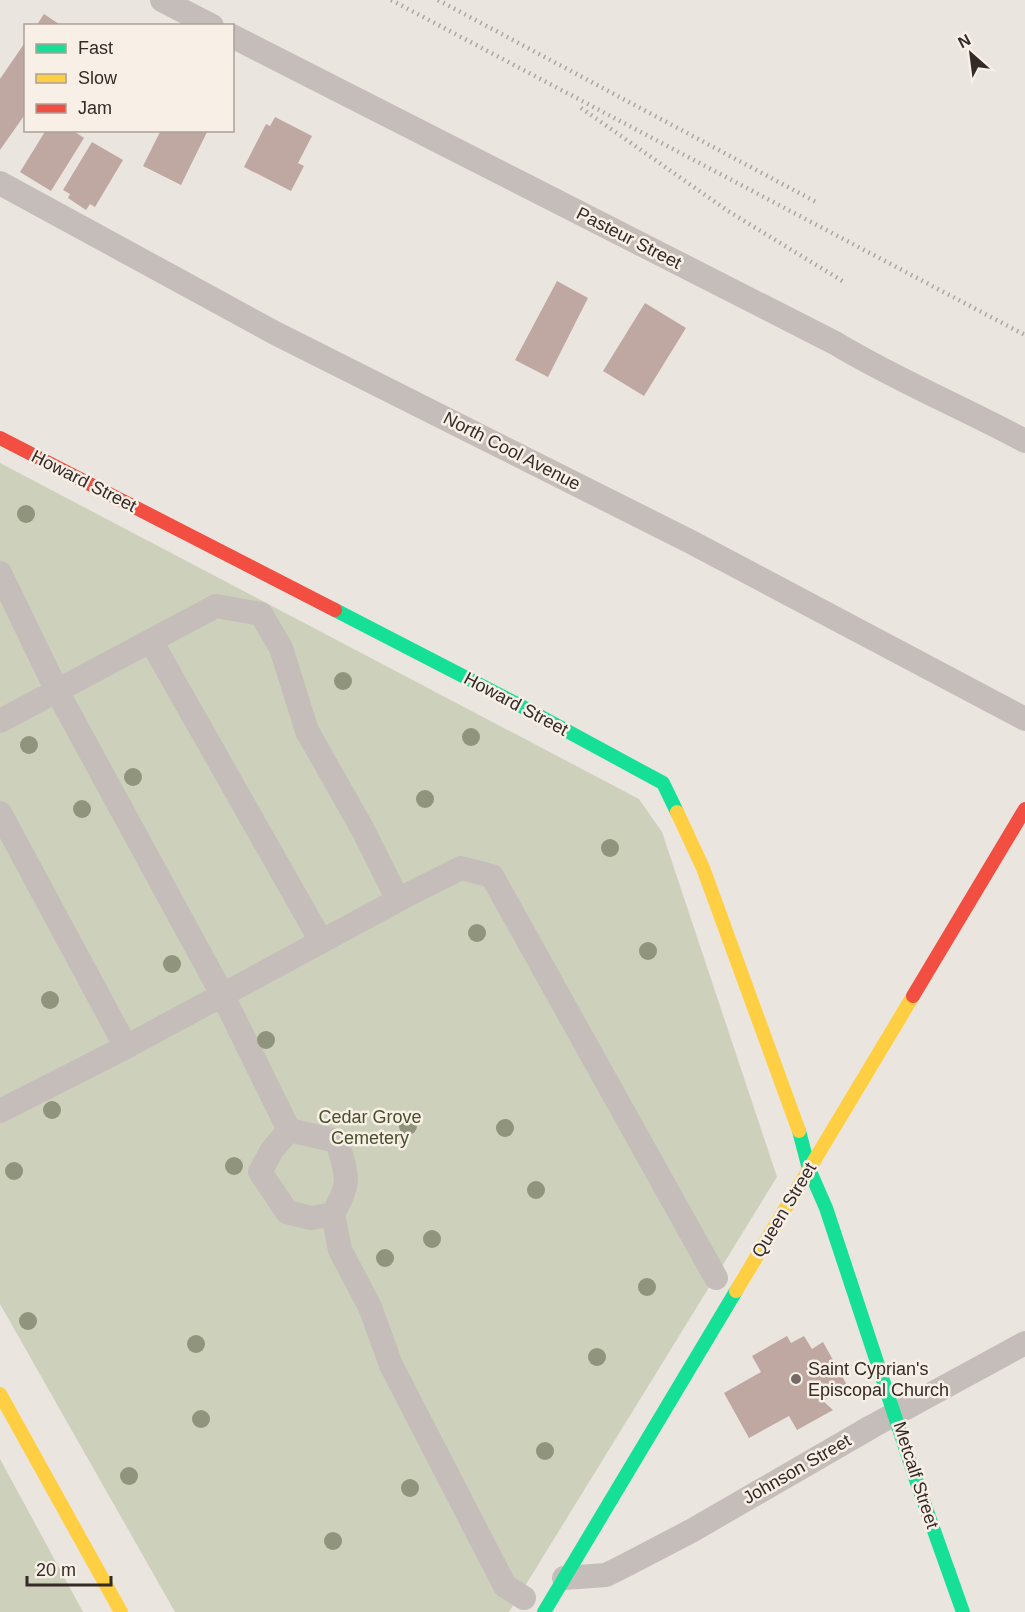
<svg xmlns="http://www.w3.org/2000/svg" width="1025" height="1612" viewBox="0 0 1025 1612" font-family="Arial,sans-serif">
<style>
.green{fill:#cdd0ba}
.building{fill:#bea8a1}
.lines{fill:none;stroke-linecap:round;stroke-linejoin:round}
.street{stroke:#c4bdb9;stroke-width:24}
.fast{stroke:#16e098;stroke-width:14}
.slow{stroke:#ffcf43;stroke-width:14}
.jam{stroke:#f24e42;stroke-width:14}
.rail{stroke:#aca6a3;stroke-width:4.5;stroke-dasharray:1.5 4.5;stroke-linecap:butt}
.tree{fill:#90947d}
.poi-dot{fill:#746b67;stroke:#f8efe6;stroke-width:2}
.labels{text-anchor:middle;dominant-baseline:central;stroke-width:5;stroke-linejoin:round;paint-order:stroke}
.street-label{font-size:18px;fill:#342a27;stroke:#f8efe6}
.park-label{font-size:18px;fill:#46512c;stroke:#f8efe6}
.poi-label{font-size:18px;fill:#342a27;stroke:#f8efe6;text-anchor:start}
</style>
<rect width="100%" height="100%" fill="#ebe5df"/>
<path class="green" d="M0,463l639,336 23,33 115,345 -268,435h-334l-175,-308z
M0,1459l83,153h-83z"/>
<path class="building" d="M44,14l18,12h-26z
M26,41v72l-26,37v-71z
M275,117l37,19 -14,27 6,3 -13,25 -47,-24 22,-43 4,2z
M46,130h26l12,8 -33,53 -31,-19z
M161,130h47l-27,55 -38,-19z
M92,142l31,18 -28,47 -5,-3 -4,6 -18,-12 2,-4 -7,-4z
M557,281l31,17 -40,79 -33,-17z
M645,303l41,25 -42,68 -41,-25z
M787,1336l4,7 13,-7 8,13 11,-7 25,45 -25,14 10,9 -36,20 -8,-14 -40,22 -25,-45 37,-21 -9,-16z"/>
<g class="lines">
<path class="street" d="M162,0l50,26
M232,36l603,307c61,37 127,64 190,98
M0,183l275,150 416,209 334,177
M0,573l57,118 165,303 67,136 -17,20 -12,22 27,40 24,6 22,-4c19,-33 14,-38 4,-73l-48,-11
M151,641l170,300
M0,721l216,-115 45,8 20,34 26,83 55,97 36,72
M0,813l126,234 -126,64
M126,1047l287,-155 48,-24 31,8 224,402
M333,1214l7,36 30,57 21,58 114,221 19,12
M564,1578l42,-3 20,-10 67,-35 178,-103 154,-84"/>
<path class="fast" d="M335,610l184,95 144,78 14,29
M799,1131l10,38 17,39 91,275 46,129
M544,1612l192,-321"/>
<path class="slow" d="M677,812l26,56 96,263
M736,1291l177,-295
M0,1394l121,218"/>
<path class="jam" d="M0,438l335,172
M913,996l112,-187"/>
<path class="rail" d="M391,0l634,335
M438,0l380,203
M581,108l147,103 116,71"/>
</g>
<g class="tree">
<circle cx="26" cy="514" r="9"/>
<circle cx="343" cy="681" r="9"/>
<circle cx="471" cy="737" r="9"/>
<circle cx="29" cy="745" r="9"/>
<circle cx="133" cy="777" r="9"/>
<circle cx="425" cy="799" r="9"/>
<circle cx="82" cy="809" r="9"/>
<circle cx="610" cy="848" r="9"/>
<circle cx="477" cy="933" r="9"/>
<circle cx="648" cy="951" r="9"/>
<circle cx="172" cy="964" r="9"/>
<circle cx="50" cy="1000" r="9"/>
<circle cx="266" cy="1040" r="9"/>
<circle cx="52" cy="1110" r="9"/>
<circle cx="408" cy="1126" r="9"/>
<circle cx="505" cy="1128" r="9"/>
<circle cx="234" cy="1166" r="9"/>
<circle cx="14" cy="1171" r="9"/>
<circle cx="536" cy="1190" r="9"/>
<circle cx="432" cy="1239" r="9"/>
<circle cx="385" cy="1258" r="9"/>
<circle cx="647" cy="1287" r="9"/>
<circle cx="28" cy="1321" r="9"/>
<circle cx="196" cy="1344" r="9"/>
<circle cx="597" cy="1357" r="9"/>
<circle cx="201" cy="1419" r="9"/>
<circle cx="545" cy="1451" r="9"/>
<circle cx="129" cy="1476" r="9"/>
<circle cx="410" cy="1488" r="9"/>
<circle cx="333" cy="1541" r="9"/>
</g>
<circle class="poi-dot" cx="796" cy="1379" r="6"/>
<g class="labels">
<g class="street-label">
<text transform="translate(629 238) rotate(27)">Pasteur Street</text>
<text transform="translate(512 451) rotate(27)">North Cool Avenue</text>
<text transform="translate(84 481) rotate(27)">Howard Street</text>
<text transform="translate(516 704) rotate(28)">Howard Street</text>
<text transform="translate(784 1210) rotate(-59)">Queen Street</text>
<text transform="translate(797 1469) rotate(-30)">Johnson Street</text>
<text transform="translate(916 1475) rotate(72)">Metcalf Street</text>
</g>
<g class="park-label">
<text x="370" y="1117">Cedar Grove<tspan x="370" dy="21">Cemetery</tspan></text>
</g>
<g class="poi-label">
<text x="808" y="1369">Saint Cyprian's<tspan x="808" dy="21">Episcopal Church</tspan></text>
</g>
</g>
<rect x="24" y="24" width="210" height="108" fill="#f8efe6" stroke="#aaa09a" stroke-width="1.5"/>
<rect x="36" y="44" width="30" height="9" fill="#16e098" stroke="#aaa09a" stroke-width="1.5"/>
<text x="78" y="54" font-size="18" fill="#342a27">Fast</text>
<rect x="36" y="74" width="30" height="9" fill="#ffcf43" stroke="#aaa09a" stroke-width="1.5"/>
<text x="78" y="84" font-size="18" fill="#342a27">Slow</text>
<rect x="36" y="104" width="30" height="9" fill="#f24e42" stroke="#aaa09a" stroke-width="1.5"/>
<text x="78" y="114" font-size="18" fill="#342a27">Jam</text>
<g transform="translate(971 54) rotate(332)" stroke="#f8efe6" stroke-width="4.5" paint-order="stroke">
<path d="M0-4.5L10 22L0 15L-10 22Z" fill="#342a27"/>
<text y="-9" font-size="16" font-weight="bold" text-anchor="middle" fill="#342a27">N</text>
</g>
<path d="M27 1576v9h84v-9" fill="none" stroke="#342a27" stroke-width="3"/>
<text x="36" y="1576" font-size="18" fill="#342a27" stroke="#f8efe6" stroke-width="4.5" paint-order="stroke">20 m</text>
</svg>
